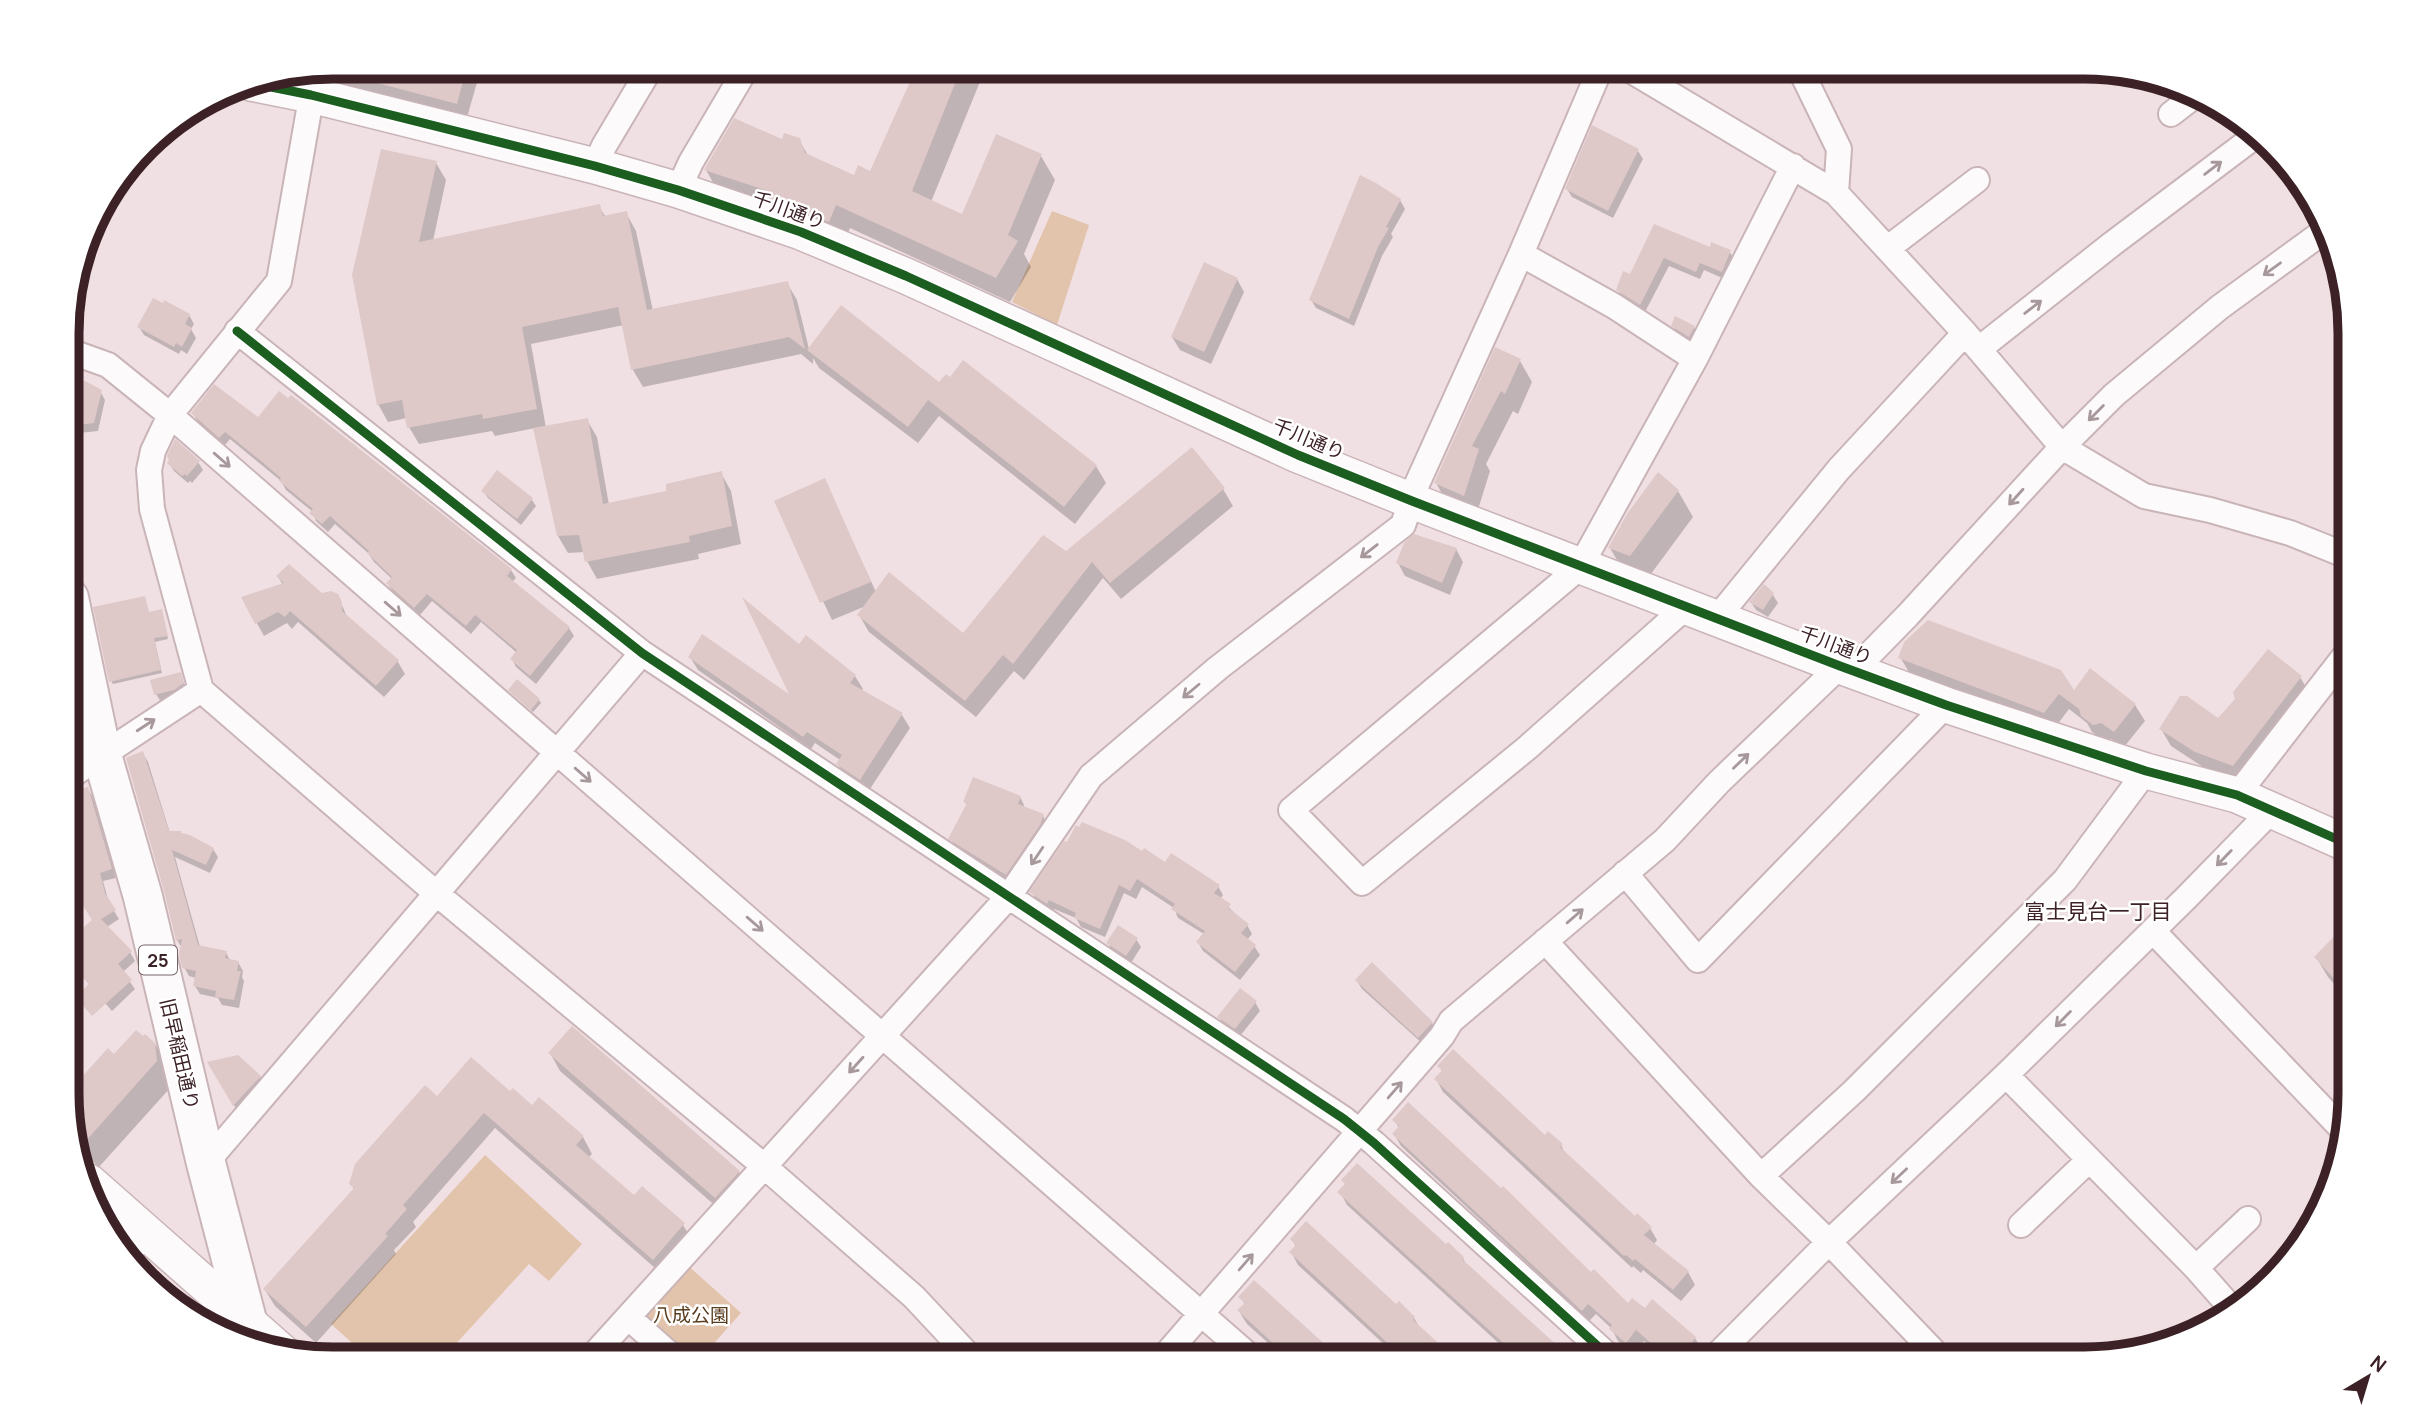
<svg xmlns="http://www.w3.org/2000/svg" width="2417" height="1426" viewBox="0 0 2417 1426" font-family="Manrope,'Noto Sans JP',sans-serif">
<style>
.green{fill:#e2c3ab}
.shadow{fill:#0003}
.building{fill:#dec8c8}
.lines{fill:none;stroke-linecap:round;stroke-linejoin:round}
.street-casing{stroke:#c9b4b8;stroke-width:28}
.secondary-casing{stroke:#c9b4b8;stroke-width:38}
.primary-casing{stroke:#c9b4b8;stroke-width:42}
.street{stroke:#fdfafb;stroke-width:24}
.secondary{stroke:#fdfafb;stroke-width:35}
.primary{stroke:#fdfafb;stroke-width:38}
.cycleway-casing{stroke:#fff;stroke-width:13}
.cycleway{stroke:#1b5e20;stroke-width:9}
.oneway{stroke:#a6989b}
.labels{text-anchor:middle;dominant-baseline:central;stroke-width:5;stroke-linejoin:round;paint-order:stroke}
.shield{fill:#fff;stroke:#766467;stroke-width:2}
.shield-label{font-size:18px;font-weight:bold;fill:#3c2126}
.street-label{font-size:19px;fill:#3c2126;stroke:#fff}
.park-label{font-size:19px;fill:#583c1d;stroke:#fff}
.neighbourhood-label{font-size:21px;fill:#3c2126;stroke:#fff}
.rim{fill:none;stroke:#3c2126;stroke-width:9}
</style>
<rect width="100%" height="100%" fill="#f1e0e3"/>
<path class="green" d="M1052,211l37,14 -32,100 -45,-23z
M485,1155l97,89 -33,37 -20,-17 -87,95h-72l-39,-35z
M138,1255l70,71 -9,-2 -69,-66z
M685,1263l56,50 -41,46h-13l-48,-43z"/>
<path class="shadow" d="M333,67h144l3,5 -14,49 -123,-33 -11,-18z
M919,67h67l-55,135 32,15 78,-61 14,24 -31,74 7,13 -21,35 -160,-74 -7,18 -123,-51 -14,-25 76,-28 17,-2 10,17 46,20 15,-4z
M1638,151l5,8 -30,59 -41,-21 -5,-8z
M436,163l10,17 -13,61 166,-35 7,12 20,-5 10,18 17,80 134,-28 10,17 12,49 130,36 157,81 10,17 -31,41 -136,-108 -21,27 -99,-75 -6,-10v6l-12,-10 -158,33 -10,-17 -9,-45 -93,19 15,84 41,-8 10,17 12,68 59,-13 53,-19 10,18 10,53 -43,10 1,5 -102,20 -10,-18 -2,-9 -17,1 -10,-17 -23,-108 -40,8 -3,-5 -73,13 -10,-17 -2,-9 -19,4 -10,-18z
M1400,200l5,9 -14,25 2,3 -11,19 -28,70 -38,-18 -5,-8z
M1655,226l56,23 18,2 5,8 -7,21 -23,-10 -4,9 -31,-13 -24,46 -22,-14 -5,-8 13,-14z
M1237,279l7,13 -33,72 -31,-14 -8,-13z
M189,315l5,9 -3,5 5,9 -9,16 -6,-4 -2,4 -35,-19 -5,-8z
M1673,326l21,1 5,8 -5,10 -16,-11z
M1520,361l12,21 -14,32 -5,-3 -27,53 4,7 -14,45 -28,-12 -12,-21z
M84,383l16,8 5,9 -7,31 -29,3v-49z
M193,413l65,7 253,150 5,8 -4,4 57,46 5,8 -38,48 -20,-17 -4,-8 5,-6 -36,-31 -10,12 -39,-33 -12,14 -27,-23 -5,-8 4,-5 -18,-17 -6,-9 -33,-29 -7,8 -12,-11 -3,-9 -27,-22 -5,-9 -51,-42 -5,6 -27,-23z
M198,462l5,8 -11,13 -2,-2 -2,2 -14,-12 -5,-8z
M824,480l52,112 88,43 102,-82 157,-64 10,17 -112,93 -18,-21 -79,102 -10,-9 -38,46 -107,-85 -10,-17 7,-9 -34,14 -56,-118z
M1678,491l15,26 -48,65 -20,-8 -15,-26z
M484,492l48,8 4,6 -15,19 -33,-27z
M1456,549l7,13 -13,33 -45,-19 -7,-13z
M278,577l63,26 7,16 50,43 7,12 -21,23 -86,-75 -6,7 -5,-6 -23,13 -21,-38 40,-13z
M1764,587l9,8 5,8 -10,14 -12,-7 -5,-8z
M161,611l7,28 -13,3 7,31 -49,11 -2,-3 38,-67z
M799,646l56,30 8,13 -2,2 41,24 8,13 -42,64 -23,-15 -7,-13 2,-4 -25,-17 -4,6 -113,-79 -8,-13 104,42z
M1900,657l235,48 10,16 -21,26 -13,-8 -7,2 -12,-9 -5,-9 -18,-14 -15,20 -144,-55z
M180,674l7,18 -26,10 -5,-8z
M2300,677l10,17 -67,89 -37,-14 -35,-23 -10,-17 58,-8z
M512,693l27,7 2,3 -8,9z
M73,730l5,9 5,23 -14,7v-38z
M143,754l5,8 22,71 43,16 5,8 -8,16 -35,-16 25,90 26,6 4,7 8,2 5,9 -1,6 2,4 -5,27 -17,-3 -4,-7 -18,-4 -5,-8 1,-8 -7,-2 -5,-9 -2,-19 -5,-8z
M88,789l5,9 23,80 -13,3 6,22 10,16 -12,8 23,25 5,9 -12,11 12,17 -23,22 -43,-50v-19l25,-22 -25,-71v-26l13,-3z
M1020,797l4,8 -1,3 20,8 4,8 -37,58 -55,-36 -5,-8 18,-32 -3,-4z
M1166,864l52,22 5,9 -3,4 27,26 5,9 -5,6 7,6 6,9 -20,25 -37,-29 -5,-9 6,-8 -26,-16 -4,-10 -32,-21 -6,12 -12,-6 -19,44 -24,-10 -5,-9 -22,-9 -2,3 -15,-11 -5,-9z
M2350,923v79l-22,-25 -12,-20z
M1136,939l5,8 -10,16 -18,-11 -5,-9z
M1357,981l75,42 5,8 -13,14 -62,-56z
M1255,1002l5,9 -20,25 -16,-11 -5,-8z
M154,1042l14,25 3,20 -72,80 -23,-21 -7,-18v-55l11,10 46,-16z
M550,1053l189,119 10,18 -23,25 -166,-144z
M1440,1066l105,71 16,8 5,10 69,63 15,10 7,12 -3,4 34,28 7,13 -14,16 -38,-31 -2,3 -8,-7 -1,2 -189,-176 -7,-13 6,-8z
M260,1077l10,17 -26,28 -25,-42z
M510,1093l73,44 9,17 -4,4 46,40 49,27 10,16 -30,34 -168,-147 -82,94 3,5 -22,23 2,4 -80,89 -41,-37 -10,-16 89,-100 -3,-7 86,-85z
M1394,1120l235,185 66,33 7,12 -5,5 3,4h-36l-20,-18 -11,13 -15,-13 -7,-13 -15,-14 -7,7 -188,-175 -7,-12 5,-6z
M1340,1192l106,55 17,11 5,10 94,84 2,-2 10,9h-58l-169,-154z
M1292,1239l122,79 6,10 33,31h-53l-102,-94 -7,-13 5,-5z
M1254,1283l84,76h-52l-39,-35 -8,-13 6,-6 -4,-8z
M1745,1351l8,8h-17z"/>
<path class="building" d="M336,66h131l-10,38 -122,-32z
M917,66h45l-50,125 50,23 34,-80 46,20 -34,81 10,6 -22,37 -160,-73 -7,17 -59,-22 1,-8 -67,-22 30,-52 48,21 2,-6 16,5 5,15 49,22 4,-10 12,6z
M1592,125l47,24 -31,62 -43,-22z
M381,149l56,12 -18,81 181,-38 3,12 24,-5 20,99 141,-29 17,68 -16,-12 -158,33 -13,-63 -96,20 15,82 -54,10 -1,-5 -75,14 -5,-28 -25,5 -25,-130z
M1360,175l16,8 25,16 -15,28 3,1 -11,19 -29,72 -40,-19z
M1654,224l56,23 1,-5 20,8 -9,22 -22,-9 -4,9 -32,-14 -24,47 -24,-15 7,-19 7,3z
M1204,262l34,16 -34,74 -33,-15z
M153,298l10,5 1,-3 26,14 -5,10 7,4 -10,19 -6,-4 -2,4 -37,-20z
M841,305l98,77 7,-8 4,3 13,-17 134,105 -33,42 -136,-107 -20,27 -101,-77z
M1675,316l20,10 -6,11 -18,-11z
M1495,347l26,12 -16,35 -4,-3 -29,55 7,3 -15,47 -30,-13z
M85,381l17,9 -8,33 -25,3v-43z
M214,384l44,33 21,-26 9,7 3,-3 221,174 -5,7 63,51 -40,49 -20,-17 7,-9 -42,-35 -9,11 -39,-32 -13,14 -28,-25 6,-6 -25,-24 2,-2 -39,-35 -8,8 -13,-11 4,-4 -34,-28 2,-3 -20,-17 -36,-29 -6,6 -28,-25z
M588,418l15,86 63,-13v-7l56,-13 10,55 -43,10 1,6 -105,20 -6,-27 -22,1 -24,-108z
M175,439l25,22 -13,15 -2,-2 -3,2 -15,-13 2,-3 -2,-4z
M1192,447l33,41 -115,95 -18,-21 -79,102 -10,-9 -38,46 -108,-86 32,-43 74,61 80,-98 23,16z
M497,470l36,28 -16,21 -36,-28z
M1658,472l21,18 -49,66 -22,-8 19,-34z
M825,478l46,104 -51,21 -46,-102z
M1414,534l43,14 -15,35 -46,-20 8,-20z
M289,564l33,29 9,-2 7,3 4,8v9l57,49 -23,26 -86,-75 -5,6 -7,-5 -23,12 -14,-27 43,-14 -8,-7z
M1764,584l10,9 -11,17 -14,-8z
M145,596l4,16 13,-3 6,27 -14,2 7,32 -52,12 -16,-75z
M742,597l57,47 7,-9 50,40 -6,8 53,30 -43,67 -24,-16 6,-9 -35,-23 -4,5 -115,-80 14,-23 87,60z
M1928,620l133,50 13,20 16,-22 46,36 -22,28 -13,-9 -8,2 -12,-9 -2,-7 -20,-15 -15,19 -146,-55 6,-16z
M2268,649l34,27 -69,90 -38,-14 -36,-23 21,-33h7l31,22 17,-19 -2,-7z
M181,672l3,11 -10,7 -20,5 -4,-15z
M517,679l23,20 -9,11 -23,-20z
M143,751l26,80h12v2l9,2 24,13 -8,17 -34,-15 26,95 29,6 -2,7 14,3 -2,10h4l-7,29 -19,-3 1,-6 -23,-5 3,-15 -14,-3 -3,-14 3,-15 -6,2 -12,-50 -38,-133z
M973,777l48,19 -3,8 26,10 -4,11 -34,50 -58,-36 19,-36 -4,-1z
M88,787l24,82 -12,4 5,20 11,17 -15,9 31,32 -14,13 14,16 -40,36 -17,-19 14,-13 -20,-23v-21l23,-20 -23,-37 10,-3 -10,-36v-23l11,-2 -9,-27z
M1082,822l43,18 17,11 2,-3 21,14 6,-9 49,32 -6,8 17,11 -3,4 21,16 -8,9 15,12 -21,27 -39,-30 9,-11 -34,-22 4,-5 -38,-25 -7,12 -11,-6 -19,44 -26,-11 2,-5 -27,-13 -2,4 -18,-12 35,-51 3,1 9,-17 3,2z
M2350,920v76l-36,-39z
M1118,925l20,13 -12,18 -20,-13z
M1372,962l61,60 -15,16 -63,-58z
M1240,988l17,13 -22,28 -18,-12z
M572,1026l168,145 -25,27 -167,-145z
M136,1030l7,6 2,-2 10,9 2,18 -73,82 -15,-15v-57l10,9 29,-32 6,6z
M1453,1049l92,86 3,-4 15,13 -3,3 75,69 2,-3 15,14 -8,8 45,36 -16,19 -38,-31 -2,2 -7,-6 -2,1 -190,-177 8,-9 -5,-4z
M238,1055l23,21 -28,30 -26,-44z
M471,1057l39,34 3,-3 19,17 7,-8 45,39 -8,9 58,50 8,-9 43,37 -32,37 -169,-147 -81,92 4,4 -22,25 3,2 -82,91 -43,-38 91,-101 -5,-4 6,-20 70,-79 12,11z
M1408,1102l93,86 2,-2 88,86 3,-3 34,34 4,-5 13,10 7,-9 44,38 -5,7 4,4 -9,11h-17l-33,-29 -10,13 -17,-14 3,-4 -24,-21 -6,7 -190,-177 7,-8 -7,-6z
M1357,1163l89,81 2,-2 16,15 -2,2 110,100h-51l-184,-167 8,-8 -4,-4z
M1306,1221l90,83 3,-3 16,16 -2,3 43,39h-51l-116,-107 7,-7 -6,-6z
M1254,1280l87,79h-51l-53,-49 8,-7 -7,-6z"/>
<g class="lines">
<defs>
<path id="street" d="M1625,67l211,126 129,140 97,114 82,49 66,14 80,23 60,24
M1799,67l40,82 -3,44
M316,70l-37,211 -109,134 -17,36 -4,19 3,39 49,181 236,204 327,272 150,131 58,62
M2171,114l26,-20
M595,166l9,-20 47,-79
M678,190l13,-28 56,-95
M1888,248l89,-68
M1521,254l93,52 81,53
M237,331l405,322 702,466 30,24 238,216
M1979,349l133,-105 142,-107
M69,351l39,14 62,50 1083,944
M1686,607l-159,141 -165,135 -71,-73 289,-243 115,-208 98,-193
M1717,618l122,-149 126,-136
M1857,672l9,-14 42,-43 154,-168 52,-52 106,-88 107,-78
M69,777l132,-87
M2237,795l113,-146
M1625,873l73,87 248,-255
M2153,931l191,200
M1545,941l216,235 68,66 112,117
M2006,1075l190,193 38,43
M206,1163l436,-510
M1761,1176l93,-85 211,-211 81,-109
M2021,1225l68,-65
M123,1252l28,-16
M2196,1268l52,-49
M628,1317l47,42
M590,1359l419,-463 82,-120 127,-108 185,-143 14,-41 104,-230 80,-187
M1162,1359l280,-323 9,-15 214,-181 54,-58 121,-116
M1713,1359l116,-117 177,-167 180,-177 86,-88"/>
<path id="secondary" d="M251,83l60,12 284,71 83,24 123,42 105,44 392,179 114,46 428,165 106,39 200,66 91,24 113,50
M89,1182l194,171"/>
<path id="primary" d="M69,598l33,157 41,142 63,266 48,184"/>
</defs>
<use href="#street" class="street-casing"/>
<use href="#secondary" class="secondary-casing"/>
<use href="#primary" class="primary-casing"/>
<use href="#street" class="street"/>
<use href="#secondary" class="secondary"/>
<use href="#primary" class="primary"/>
<defs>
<path id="cycleway" d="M251,83l60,12 284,71 83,24 123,42 105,44 392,179 114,46 428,165 106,39 200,66 91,24 113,50
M237,331l405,322 702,466 30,24 238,216"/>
</defs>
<use href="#cycleway" class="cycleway-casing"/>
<use href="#cycleway" class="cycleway"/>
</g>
<defs><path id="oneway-shaft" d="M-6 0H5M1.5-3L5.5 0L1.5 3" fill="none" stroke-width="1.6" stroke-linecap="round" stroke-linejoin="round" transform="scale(1.75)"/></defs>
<g class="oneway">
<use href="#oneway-shaft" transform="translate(2213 168) rotate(-37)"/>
<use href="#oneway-shaft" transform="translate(2272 269) rotate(144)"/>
<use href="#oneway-shaft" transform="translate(2033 307) rotate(-38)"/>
<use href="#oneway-shaft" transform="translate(2096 413) rotate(135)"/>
<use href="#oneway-shaft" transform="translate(222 460) rotate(41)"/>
<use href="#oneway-shaft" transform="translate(2016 497) rotate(132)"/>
<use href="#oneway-shaft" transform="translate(1369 551) rotate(142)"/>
<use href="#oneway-shaft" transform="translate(393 609) rotate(41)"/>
<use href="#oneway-shaft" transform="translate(1191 691) rotate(140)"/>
<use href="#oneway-shaft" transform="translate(146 725) rotate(-33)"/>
<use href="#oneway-shaft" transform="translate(1741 761) rotate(-44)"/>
<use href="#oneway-shaft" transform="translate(583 775) rotate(41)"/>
<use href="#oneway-shaft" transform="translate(1037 856) rotate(124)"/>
<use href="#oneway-shaft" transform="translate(2224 858) rotate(134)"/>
<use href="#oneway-shaft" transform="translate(1575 916) rotate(-41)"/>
<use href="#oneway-shaft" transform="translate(755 924) rotate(41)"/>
<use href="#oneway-shaft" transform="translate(2063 1019) rotate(135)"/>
<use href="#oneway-shaft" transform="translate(856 1065) rotate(132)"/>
<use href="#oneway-shaft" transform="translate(1395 1090) rotate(-49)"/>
<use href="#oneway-shaft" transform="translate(1899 1176) rotate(137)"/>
<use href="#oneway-shaft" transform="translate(1246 1262) rotate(-49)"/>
</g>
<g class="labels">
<rect class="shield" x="139" y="945.5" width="38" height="29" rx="5"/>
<g class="shield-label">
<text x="158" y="960">25</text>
</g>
<g class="street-label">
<text transform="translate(789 210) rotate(20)">千川通り</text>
<text transform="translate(1309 439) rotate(23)">千川通り</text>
<text transform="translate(1836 645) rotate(21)">千川通り</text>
<text transform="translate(180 1054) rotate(77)">旧早稲田通り</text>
</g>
<g class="park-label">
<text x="691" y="1315">八成公園</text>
</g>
<g class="neighbourhood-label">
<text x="2098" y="911">富士見台一丁目</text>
</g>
</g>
<path d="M0 0H2417V1426H0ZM333 79H2084A254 254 0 0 1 2338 333V1093A254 254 0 0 1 2084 1347H333A254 254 0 0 1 79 1093V333A254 254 0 0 1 333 79Z" fill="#fff" fill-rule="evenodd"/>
<path class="rim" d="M333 79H2084A254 254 0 0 1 2338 333V1093A254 254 0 0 1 2084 1347H333A254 254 0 0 1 79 1093V333A254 254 0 0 1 333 79Z"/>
<g transform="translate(2368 1377) rotate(38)" stroke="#ffffff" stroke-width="5" paint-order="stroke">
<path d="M0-5L12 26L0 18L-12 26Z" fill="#3c2126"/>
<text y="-10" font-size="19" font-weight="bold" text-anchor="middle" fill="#3c2126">N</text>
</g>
</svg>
